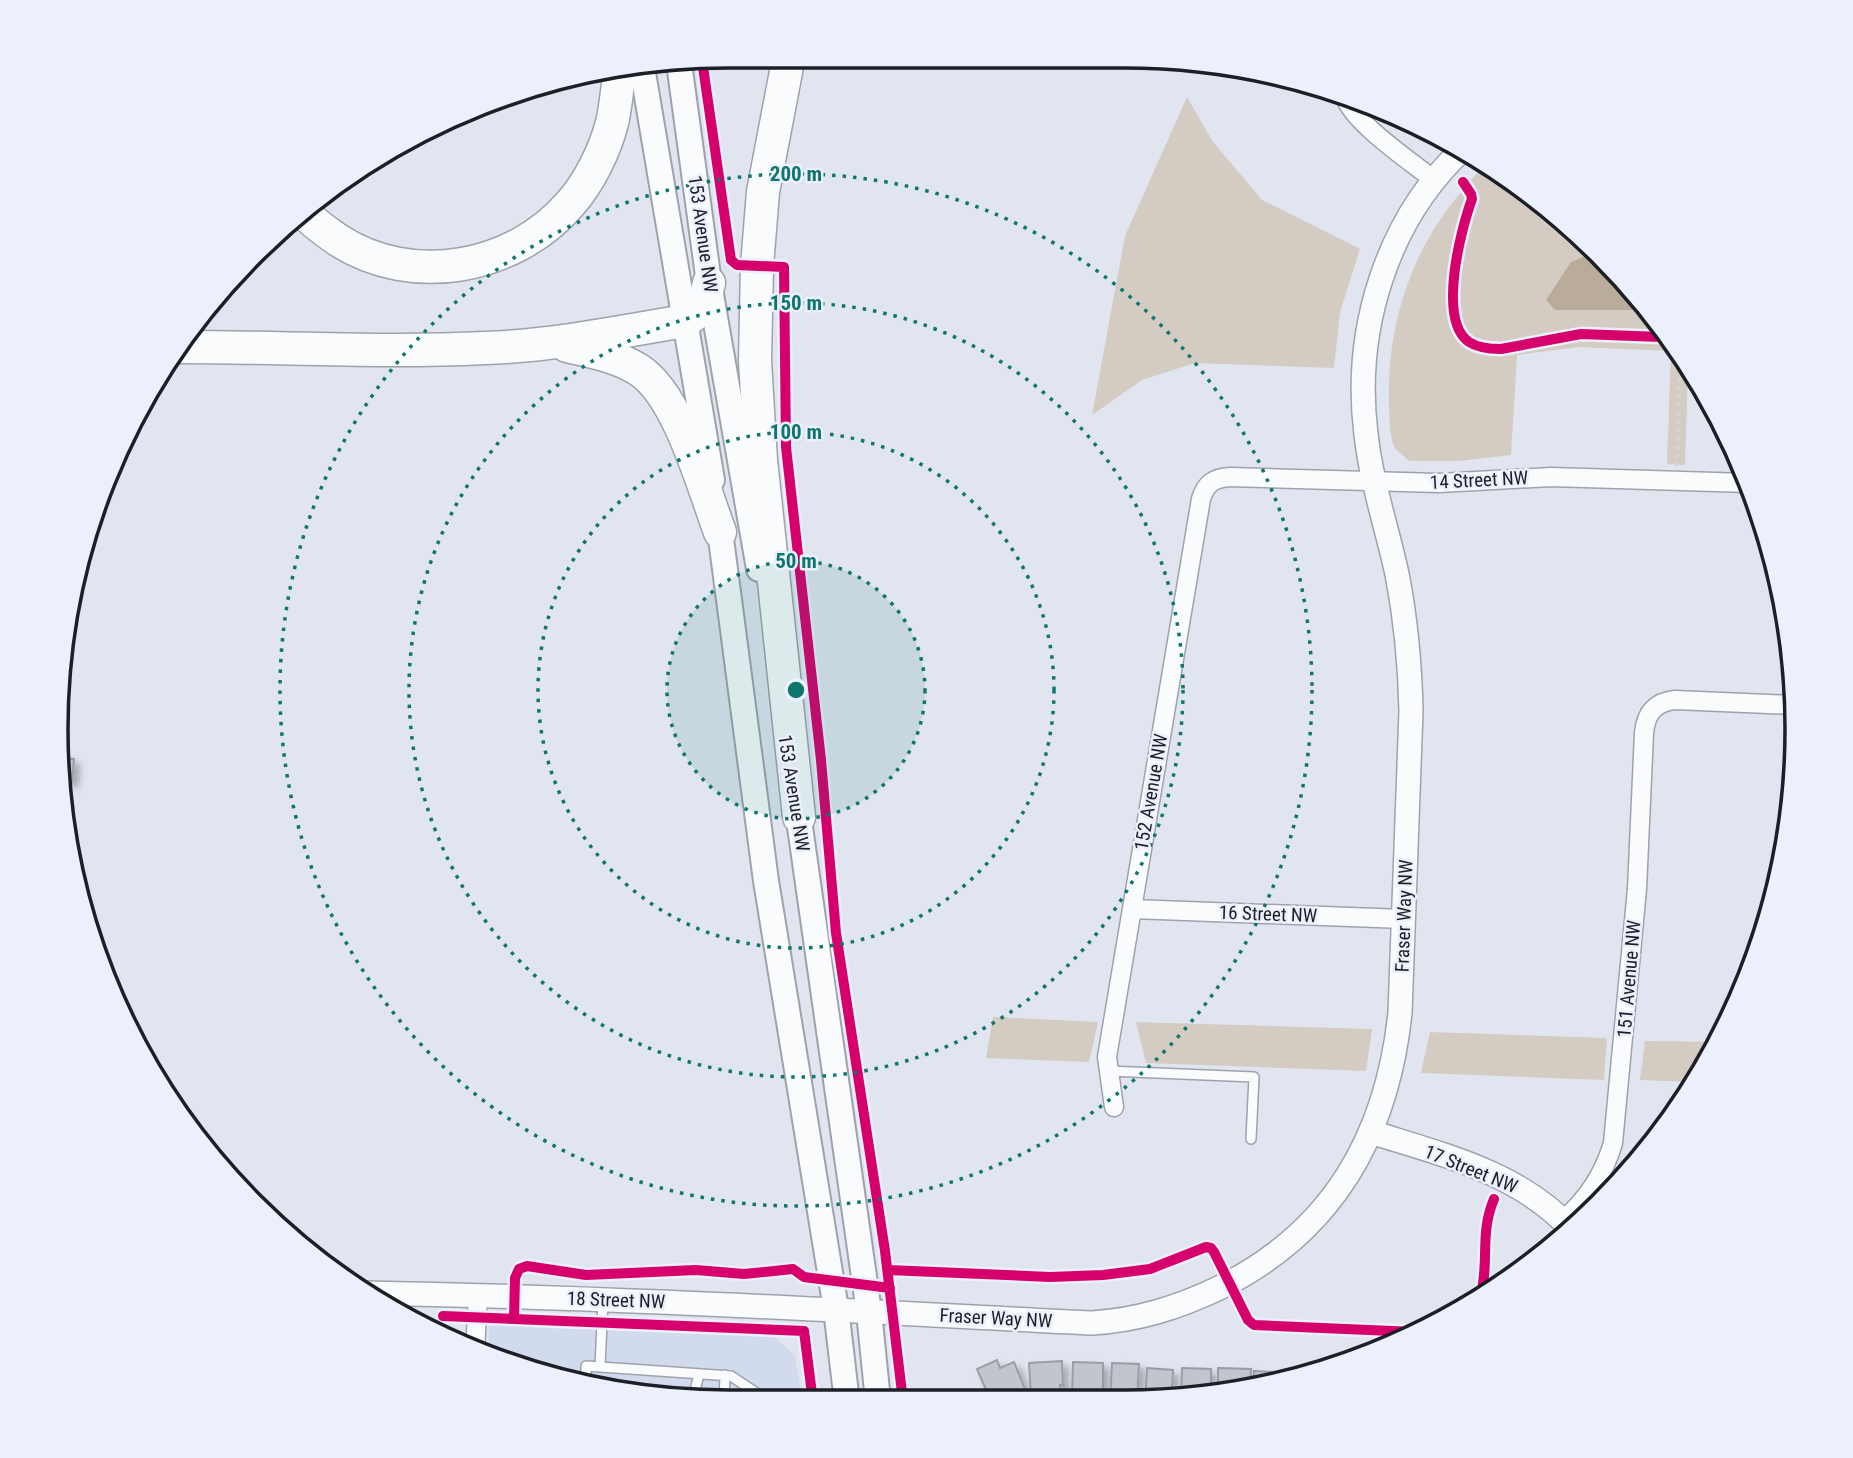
<svg xmlns="http://www.w3.org/2000/svg" width="1853" height="1458" viewBox="0 0 1853 1458" font-family="'Roboto Condensed',sans-serif">
<style>
.built{fill:#d2dbee}
.green{fill:#d4ccc2}
.water{fill:#baac9a}
.building{fill:#c1c5cd;stroke:#999da5;stroke-width:2;filter:url(#shadow)}
.lines{fill:none;stroke-linecap:round;stroke-linejoin:round}
.service-casing{stroke:#9fa2ab;stroke-width:12}
.minor-casing{stroke:#9fa2ab;stroke-width:21}
.tertiary-casing{stroke:#9fa2ab;stroke-width:26}
.secondary-casing{stroke:#9fa2ab;stroke-width:28}
.motorway-casing{stroke:#9fa2ab;stroke-width:35}
.path{stroke:#d4d5d8;stroke-width:3.5;stroke-dasharray:3.5 5;stroke-linecap:butt}
.service{stroke:#fafbfd;stroke-width:9}
.minor{stroke:#fafbfd;stroke-width:18}
.tertiary{stroke:#fafbfd;stroke-width:23}
.secondary{stroke:#fafbfd;stroke-width:24}
.motorway{stroke:#fafbfd;stroke-width:32}
.cycleway-casing{stroke:#ebf0fc;stroke-width:15}
.cycleway{stroke:#d6006c;stroke-width:10}
.ring{fill:none;stroke:#0f766e;stroke-width:3.5;stroke-dasharray:3.5 7}
.labels{text-anchor:middle;dominant-baseline:central;stroke-width:5;stroke-linejoin:round;paint-order:stroke}
.street-label{font-size:19px;fill:#1c1f26;stroke:#ebf0fc}
.rim{fill:none;stroke:#1c1f26;stroke-width:3.5}
.centre{fill:#0f766e;stroke:#ebf0fc;stroke-width:3.5}
.ring-label{font-size:21px;text-anchor:middle;font-weight:bold;fill:#0f766e;stroke:#ebf0fc;stroke-width:5;stroke-linejoin:round;paint-order:stroke}
</style>
<defs>
<filter id="shadow"><feDropShadow dx="5.5" dy="5.5" stdDeviation="3.5" flood-color="#0004"/></filter>
</defs>
<rect width="100%" height="100%" fill="#e0e5f0"/>
<path class="built" d="M489,1321l286,16 20,19 8,46h-74l-131,-13 -110,-33z"/>
<path class="green" d="M1187,97l26,45 49,58 98,49 -20,63 -6,56 -139,-5 -53,17 -50,35 33,-179z
M1486,165l81,58 121,147 -3,95 -18,-1 4,-113 -93,-4 -61,8 -6,100 -52,6h-50c-4,-4 -12,-10 -15,-15 -5,-12 -5,-41 -5,-54 0,-72 23,-140 68,-195 10,-12 18,-23 29,-32z
M993,1017l105,5 -9,40 -103,-4z
M1136,1022l236,7 -6,42 -220,-8z
M1430,1032l177,6 -3,42 -183,-7z
M1645,1041l73,1 -25,40 -53,-2z"/>
<path class="water" d="M1593,253l46,57h-84l-9,-10 25,-38z"/>
<path class="building" d="M60,758l14,1 -2,22 -9,-1z
M997,1360l3,8 14,-6 16,39h-39l-14,-32z
M1062,1361l1,24h-3l1,16h-19v-5l-11,1 -2,-34z
M1073,1362l30,1v38h-18l1,-6h-14z
M1112,1363l27,1 -2,35 -27,2z
M1147,1368l26,2 -1,23h5l-1,6 -31,2z
M1182,1368l29,1v23l-30,6z
M1218,1368l33,1 -1,15 -32,7z
M1254,1371l19,1 -1,3h10v3l-29,6z
M1287,1371h17l3,2 -23,4z"/>
<g class="lines">
<defs>
<path id="service" d="M1108,1071l146,6 -3,62
M600,1366l3,-64
M586,1385v-19l145,10 24,16 6,10
M693,1399l6,-25
M724,1402l1,-27"/>
<path id="minor" d="M1344,93c3,26 69,70 90,87
M1132,909l272,10
M1114,1107l-7,-50 94,-558c5,-16 13,-21 29,-22l209,6 112,-6 197,6
M1563,1220c25,-21 41,-46 50,-77l24,-254 7,-156c2,-20 11,-31 31,-33l118,5
M475,1352l3,-57"/>
<path id="tertiary" d="M1371,1132c72,23 148,40 201,98
M364,1293c243,4 485,18 728,30 46,-3 85,-15 127,-35 114,-56 168,-152 181,-275l11,-302c-1,-46 -5,-91 -14,-137 -10,-46 -26,-93 -31,-140 -13,-103 20,-214 98,-286"/>
<path id="secondary" d="M679,63l30,220 50,286
M642,67l70,413
M718,516l48,365 70,428 11,93
M796,799l73,513 9,89"/>
<path id="motorway" d="M789,56l-26,136 -6,74 -2,95 6,99 38,357
M305,213c9,11 22,19 33,27 74,48 176,29 232,-36 19,-21 35,-54 42,-81 4,-17 5,-35 8,-53
M567,346c25,6 50,10 72,24 40,26 64,117 81,162
M181,347c102,0 202,6 304,1 66,-2 134,-16 200,-27 16,-8 20,-21 24,-38"/>
</defs>
<use href="#service" class="service-casing"/>
<use href="#minor" class="minor-casing"/>
<use href="#tertiary" class="tertiary-casing"/>
<use href="#secondary" class="secondary-casing"/>
<use href="#motorway" class="motorway-casing"/>
<path class="path" d="M1677,466l3,-106"/>
<use href="#service" class="service"/>
<use href="#minor" class="minor"/>
<use href="#tertiary" class="tertiary"/>
<use href="#secondary" class="secondary"/>
<use href="#motorway" class="motorway"/>
<defs>
<path id="cycleway" d="M702,60l29,200 6,5 47,2 2,180 35,313 15,173 49,318 18,150
M1463,182l8,12 1,5c-11,30 -35,121 -3,143 9,6 22,7 32,7l80,-15 80,3
M888,1270l162,7 53,-2 47,-6 56,-22 5,1 3,4 34,68 6,5 161,7
M1480,1298c10,-34 -1,-64 14,-99
M443,1316l361,15 9,71
M514,1319l1,-41 4,-9 8,-3 59,9 110,-5 48,4 49,-5 11,8 86,11"/>
</defs>
<use href="#cycleway" class="cycleway-casing"/>
<use href="#cycleway" class="cycleway"/>
</g>
<circle cx="796" cy="690" r="129" fill="#0f766e" fill-opacity=".12"/>
<g class="ring">
<circle cx="796" cy="690" r="129"/>
<circle cx="796" cy="690" r="258"/>
<circle cx="796" cy="690" r="387"/>
<circle cx="796" cy="690" r="516"/>
</g>
<g class="labels">
<g class="street-label">
<text transform="translate(703 234) rotate(82)">153 Avenue NW</text>
<text transform="translate(1479 480) rotate(-3)">14 Street NW</text>
<text transform="translate(1151 792) rotate(-80)">152 Avenue NW</text>
<text transform="translate(794 793) rotate(81)">153 Avenue NW</text>
<text transform="translate(1268 914) rotate(2)">16 Street NW</text>
<text transform="translate(1404 916) rotate(-88)">Fraser Way NW</text>
<text transform="translate(1629 979) rotate(-85)">151 Avenue NW</text>
<text transform="translate(1471 1169) rotate(22)">17 Street NW</text>
<text transform="translate(616 1300) rotate(2)">18 Street NW</text>
<text transform="translate(996 1318) rotate(3)">Fraser Way NW</text>
</g>
</g>
<path d="M0 0H1853V1458H0ZM729 68H1124A661 661 0 0 1 1785 729V729A661 661 0 0 1 1124 1390H729A661 661 0 0 1 68 729V729A661 661 0 0 1 729 68Z" fill="#ebf0fc" fill-rule="evenodd"/>
<path class="rim" d="M729 68H1124A661 661 0 0 1 1785 729V729A661 661 0 0 1 1124 1390H729A661 661 0 0 1 68 729V729A661 661 0 0 1 729 68Z"/>
<circle cx="796" cy="690" r="10" class="centre"/>
<g class="ring-label">
<text x="796" y="181">200 m</text>
<text x="796" y="310">150 m</text>
<text x="796" y="439">100 m</text>
<text x="796" y="568">50 m</text>
</g>
</svg>
